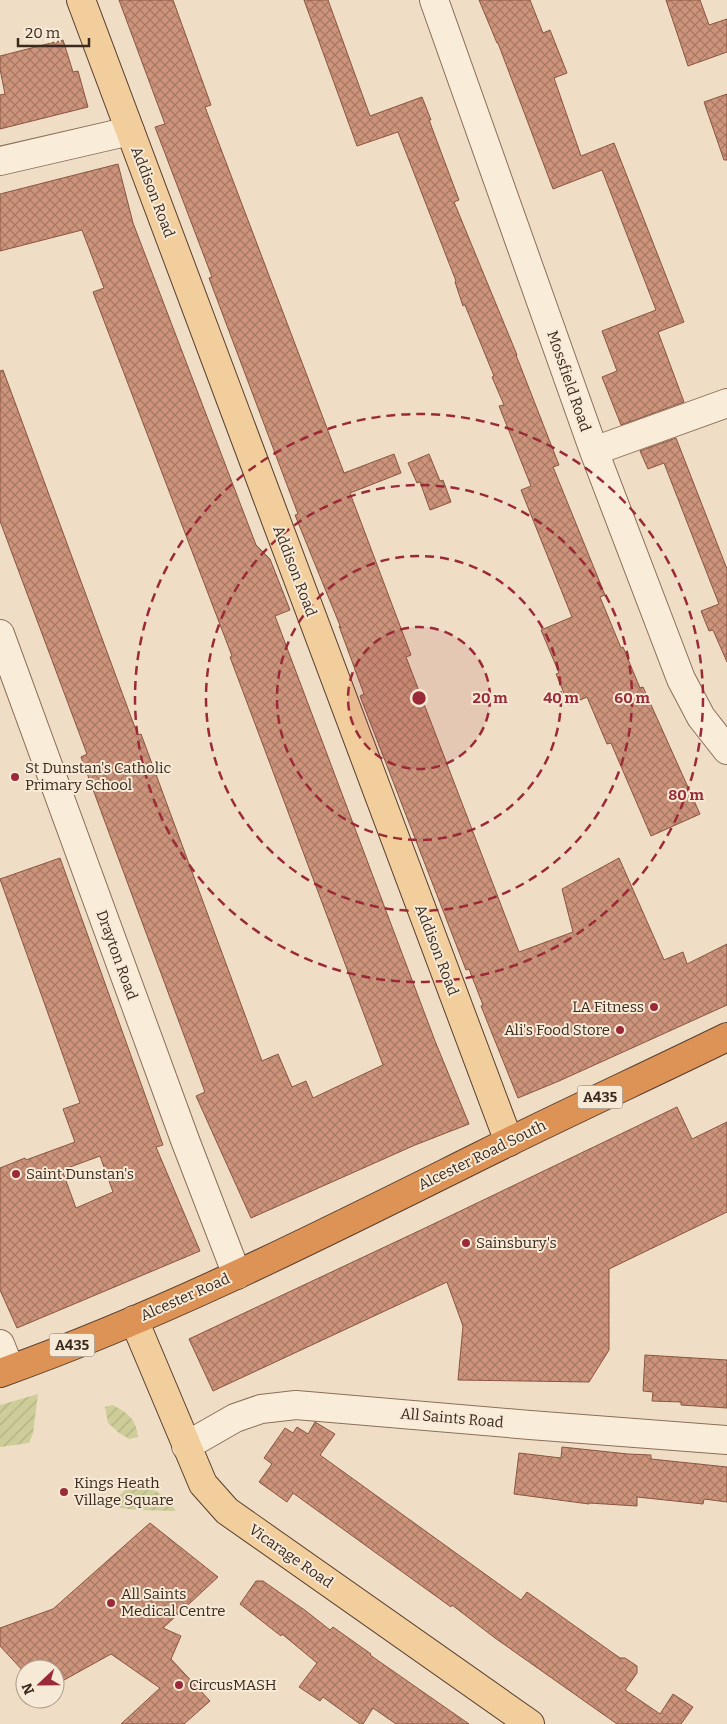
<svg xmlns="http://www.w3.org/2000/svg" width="727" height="1724" viewBox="0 0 727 1724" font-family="Bitter,serif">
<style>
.garden{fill:url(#garden-furrows)}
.building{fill:url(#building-cross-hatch);stroke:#8a5540;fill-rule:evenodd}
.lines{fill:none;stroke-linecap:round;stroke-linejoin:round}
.minor-casing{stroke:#8a6f5b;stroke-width:30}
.major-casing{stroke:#583e2f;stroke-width:30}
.highway-casing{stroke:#583e2f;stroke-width:30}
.minor{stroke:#f9ecd9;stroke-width:28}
.major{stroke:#f2ce9d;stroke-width:28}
.highway{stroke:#de9356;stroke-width:28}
.ring{fill:none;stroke:#9a2a37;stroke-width:2.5;stroke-dasharray:9 6}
.poi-dot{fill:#9a2a37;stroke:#f6e9d5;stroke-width:2}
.labels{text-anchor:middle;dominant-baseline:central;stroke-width:4;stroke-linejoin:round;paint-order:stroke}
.shield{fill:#f6e9d5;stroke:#726356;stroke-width:1}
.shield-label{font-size:14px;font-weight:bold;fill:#3a291f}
.street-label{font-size:15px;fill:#3a291f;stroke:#f6e9d5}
.poi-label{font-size:15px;fill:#3a291f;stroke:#f6e9d5;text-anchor:start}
.centre{fill:#9a2a37;stroke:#f6e9d5;stroke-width:2.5}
.ring-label{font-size:15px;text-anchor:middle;font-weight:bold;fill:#9a2a37;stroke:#f6e9d5;stroke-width:4;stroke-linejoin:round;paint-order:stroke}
</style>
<defs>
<pattern id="garden-furrows" width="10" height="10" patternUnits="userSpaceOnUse" patternTransform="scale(1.25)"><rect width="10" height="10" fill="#cdcd99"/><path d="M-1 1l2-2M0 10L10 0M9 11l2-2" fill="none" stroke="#b1b083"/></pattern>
<pattern id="building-cross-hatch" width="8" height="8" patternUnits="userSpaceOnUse" patternTransform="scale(1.25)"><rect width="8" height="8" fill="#cd947b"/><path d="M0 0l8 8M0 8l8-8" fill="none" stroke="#a77964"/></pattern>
</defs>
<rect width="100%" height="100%" fill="#efdec5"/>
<path class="garden" d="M38,1394l-5,39 -4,10 -29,4v-42z
M113,1405c16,9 23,14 25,32l-9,2 -10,-6 -11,-10 -3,-16z
M139,1486c20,4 25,9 37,25l-39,-1 -17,-2 -2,-11 8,-8z"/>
<path class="building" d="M119,0h54l38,105 -6,2 139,366 50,-19 7,19 -51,20 61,162 -5,2 113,295 54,-20 -11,-43 57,-31 45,102 19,-8 4,12 40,-20v61l-168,76 -41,17 -37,-92 2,-1 -14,-36 -3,1 -106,-274 4,-2 -25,-68 2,2 -46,-113 3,-1 -89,-236 3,-1 -57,-150 10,-3z
M304,0h24l42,116 52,-19 9,23h-2l30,80 -5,2 63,153h-1l43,110 -6,2 52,128 -5,2 21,51 2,-1 17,41 3,-1 57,127 -49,22 -40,-93 -4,1 -20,-47 -18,8 -13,-31 3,-1 -18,-43 31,-13 -51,-127 10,-4 -32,-80 5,-1 -12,-28 2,-1 -29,-71 -2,1 -8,-24 1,-1 -58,-149 -41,14z
M479,0h51l13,33 7,-3 17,43 -13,5 27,78 33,-13 70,179 -26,10 26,70 -63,23 -19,-48 15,-6 -15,-40 54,-21 -54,-140 -49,19 -55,-146h-1z
M666,0h34l9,25 18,-6v33l-39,14z
M63,40l10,32 5,-1 10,36 -88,22v-34l5,-1 -5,-25v-13z
M727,94v66h-3l-20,-58z
M118,164l15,59 123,322 14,14 20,51 -15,6 160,425 34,83 -54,21 -164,73 -55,-122 9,-4 -124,-335 6,-3 -87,-233v-150l3,-1 128,347 7,18 3,-1 121,327 16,-7 14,33 14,-6 7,17 70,-33 -153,-408 2,-1 -139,-364 11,-4 -22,-58 -82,21v-57z
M676,438l51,131v93l-14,-32 -4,1 -8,-20 18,-7 -55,-141 -16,6 -8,-18z
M429,454l11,27 3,-1 8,22 -21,8 -10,-28 -3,1 -9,-20z
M60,858l103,287 -7,2 44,104 -183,77 -17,-38v-122l25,-10 1,2 49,-18 -12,-33 17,-6 -80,-224zM100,1156l13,36 -37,16 -14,-38z
M677,1107l15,32 35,-17v90l-118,57v81l-20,32 -131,-2 5,-54 -16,-44 -234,109 -24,-52 234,-110z
M645,1355l82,5v48l-46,-3v-3l-29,-1 1,-9 -10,-1z
M315,1422l20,12 -15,21 201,145 6,-8 93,66h5l12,8v7l-12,17 35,24 13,-20 20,13 -12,17h-64l-122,-86 -43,-33 -1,2 -158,-114 -6,9 -28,-20 13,-18 -8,-6 21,-30 8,5 4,-6 11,7z
M562,1447l66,7 23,1v4l76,8v35l-23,-3 -1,5 -66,-7v9l-48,-3v1l-75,-10 5,-41 42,5z
M150,1523l68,54 -55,51 18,8 -10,23 39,42 -26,23h-63l39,-36 -49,-34 -56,31v-16h-30v4l-25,-27v-18l53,-19z
M256,1581h7l43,30 24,19 3,-3 38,27 -1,1 99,69h-73l-23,-16 -10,16h-3l-37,-27 -3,4 -21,-14 18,-24 -35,-29 -1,2 -41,-32z"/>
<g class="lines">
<defs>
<path id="minor" d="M434,0l160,451 87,228 20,38 26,33
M0,161l130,-30
M594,451l133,-48
M0,634l185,506 52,135
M0,1344l10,25
M186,1446l49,-28 26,-9 35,-4 234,20 197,15"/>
<path id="major" d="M81,0l428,1142
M134,1320l69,164 24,27 303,213"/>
<path id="highway" d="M0,1373c166,-59 323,-139 480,-217 82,-41 165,-79 247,-119"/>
</defs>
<use href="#minor" class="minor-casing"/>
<use href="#major" class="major-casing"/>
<use href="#highway" class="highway-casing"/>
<use href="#minor" class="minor"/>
<use href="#major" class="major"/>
<use href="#highway" class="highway"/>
</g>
<circle cx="419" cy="698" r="71" fill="#9a2a37" fill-opacity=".12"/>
<g class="ring">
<circle cx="419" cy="698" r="71"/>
<circle cx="419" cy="698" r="142"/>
<circle cx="419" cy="698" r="213"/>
<circle cx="419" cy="698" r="284"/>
</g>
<g class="poi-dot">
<circle cx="15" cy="777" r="5"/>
<circle cx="654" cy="1007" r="5"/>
<circle cx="620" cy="1030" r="5"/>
<circle cx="16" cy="1174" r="5"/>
<circle cx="466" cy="1243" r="5"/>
<circle cx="64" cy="1492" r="5"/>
<circle cx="111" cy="1603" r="5"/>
<circle cx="179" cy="1685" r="5"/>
</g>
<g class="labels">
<g class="shield">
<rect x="577.5" y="1085.5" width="45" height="23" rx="4"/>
<rect x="49.5" y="1333.5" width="45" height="23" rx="4"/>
</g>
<g class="shield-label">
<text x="600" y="1097">A435</text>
<text x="72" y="1345">A435</text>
</g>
<g class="street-label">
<text transform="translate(153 192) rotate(69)">Addison Road</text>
<text transform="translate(569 381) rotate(71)">Mossfield Road</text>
<text transform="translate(295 571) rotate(69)">Addison Road</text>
<text transform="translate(437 950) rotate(69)">Addison Road</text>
<text transform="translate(117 955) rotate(70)">Drayton Road</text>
<text transform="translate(482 1155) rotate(-26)">Alcester Road South</text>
<text transform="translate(185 1297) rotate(-24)">Alcester Road</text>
<text transform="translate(452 1418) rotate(5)">All Saints Road</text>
<text transform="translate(291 1556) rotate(35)">Vicarage Road</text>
</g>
<g class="poi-label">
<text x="25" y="768">St Dunstan's Catholic<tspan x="25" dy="17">Primary School</tspan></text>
<text x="644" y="1007" text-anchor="end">LA Fitness</text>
<text x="610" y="1030" text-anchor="end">Ali's Food Store</text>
<text x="26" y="1174">Saint Dunstan's</text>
<text x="476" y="1243">Sainsbury's</text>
<text x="74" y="1483">Kings Heath<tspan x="74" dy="17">Village Square</tspan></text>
<text x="121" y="1594">All Saints<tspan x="121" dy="17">Medical Centre</tspan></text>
<text x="189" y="1685">CircusMASH</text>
</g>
</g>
<circle cx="419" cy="698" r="8" class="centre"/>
<g class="ring-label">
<text x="490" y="703">20 m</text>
<text x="561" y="703">40 m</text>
<text x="632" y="703">60 m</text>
<text x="686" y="800">80 m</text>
</g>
<g transform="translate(40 1684) rotate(248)"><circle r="24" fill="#f6e9d5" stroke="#ab9c8c"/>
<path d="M0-4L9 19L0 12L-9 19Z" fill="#9a2a37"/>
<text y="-8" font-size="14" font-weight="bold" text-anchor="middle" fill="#3a291f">N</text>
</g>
<path d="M18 38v8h71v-8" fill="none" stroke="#3a291f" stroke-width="2.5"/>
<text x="25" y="38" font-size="15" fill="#3a291f" stroke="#f6e9d5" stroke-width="4" paint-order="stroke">20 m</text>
</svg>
